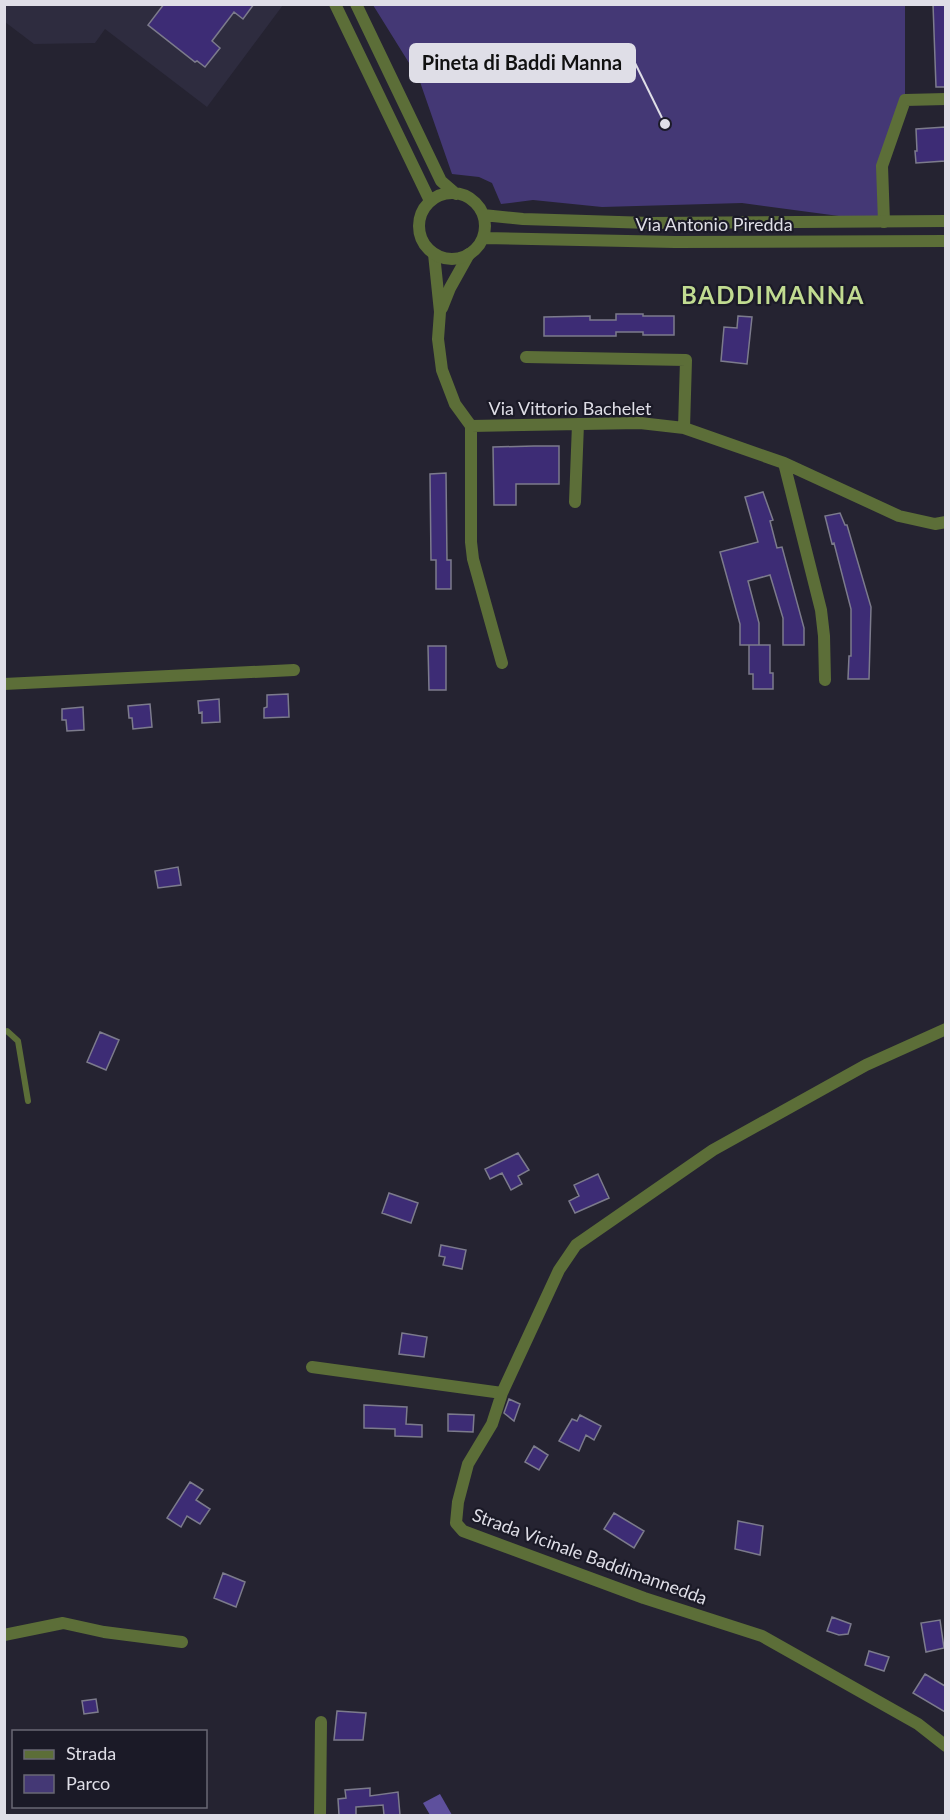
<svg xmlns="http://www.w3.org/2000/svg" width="950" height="1820" viewBox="0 0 950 1820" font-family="Lato,sans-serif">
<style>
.built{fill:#2e2c3f}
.green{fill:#443875}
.water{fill:#5e509d}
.building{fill:#3d2c75;stroke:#7c7b8c;stroke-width:1.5}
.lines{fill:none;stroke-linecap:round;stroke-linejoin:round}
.service{stroke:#5c6e38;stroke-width:6}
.minor{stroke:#5c6e38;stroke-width:12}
.tertiary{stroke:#5c6e38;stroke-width:12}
.labels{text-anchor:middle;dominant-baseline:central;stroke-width:4.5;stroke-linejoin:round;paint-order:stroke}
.street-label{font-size:18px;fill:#dfdee7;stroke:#1b1a27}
.district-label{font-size:24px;font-weight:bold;letter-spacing:1.5px;fill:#c1db91;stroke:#1b1a27}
.leader{fill:none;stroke:#dfdee7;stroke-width:2}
.callout-dot{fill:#dfdee7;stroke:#1b1a27;stroke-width:2}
.callout{fill:#dfdee7;stroke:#dfdee7;stroke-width:2}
.callout-label{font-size:20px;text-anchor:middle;font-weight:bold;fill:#111}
</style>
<rect width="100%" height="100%" fill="#252331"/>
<path class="built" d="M4,5h279l-76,102 -102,-78 -10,14 -61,1 -29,-22z"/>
<path class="green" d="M373,5h532v95l-17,47 -4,75 -142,-19 -140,4 -69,-7 -32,4 -9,-21 -13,-6 -27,-3 -33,-95z"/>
<path class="water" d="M440,1794l12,21h-22l-7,-12z"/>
<path class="building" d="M164,4h90l-11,15 -9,-7 -22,29 8,7 -15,19 -8,-6 -2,1 -47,-37z
M933,4h12v83h-9z
M945,127v34l-29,2 -1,-12h2l-1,-22z
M616,314h27v2h31v19h-31v-3h-27v4h-72v-19l46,-1v4h26z
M738,316l14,1 -5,47 -26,-3 3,-34 13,1z
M534,446h25v38h-43v21h-22l-1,-58z
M446,473l1,87h4v29h-15v-29h-5l-1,-86z
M763,492l10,28 -3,1 7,27 5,-1 22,81v17h-21v-27l-13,-43 -22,6 11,42v22h-19v-21l-20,-72 38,-10 -13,-45z
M840,513l5,12h2l24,82 -2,72h-21l1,-23h2v-47l-17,-66 -2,1 -7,-28z
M749,645h21v28h3v16h-20v-15h-4z
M428,646h18v44h-17z
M288,694l1,23 -25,1v-10l3,-1v-12z
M219,699l1,23 -18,1v-11l-3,1 -1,-12z
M150,704l2,23 -19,2 -1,-11h-3l-1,-12z
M83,707l1,23 -17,1 -1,-11h-4v-11z
M178,867l3,18 -23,3 -3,-17z
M100,1032l19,8 -13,30 -19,-8z
M518,1153l11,17 -11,6 4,8 -11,6 -9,-17 -12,6 -5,-10z
M598,1174l11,24 -34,15 -6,-12 10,-5 -5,-11z
M389,1193l29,10 -7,20 -29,-10z
M441,1245l25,5 -4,19 -19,-4 2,-8 -6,-1z
M402,1333l25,4 -3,20 -25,-3z
M509,1399l11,5 -6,17 -10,-8z
M364,1405l43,2 -1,17 16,1v12l-27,-1v-7l-31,-1z
M448,1414l26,1 -1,17 -25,-1z
M580,1415l21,11 -7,14 -8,-5 -7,16 -20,-10 13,-22 5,2z
M534,1446l14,9 -9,15 -14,-8z
M190,1482l13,8 -7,10 14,9 -10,15 -13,-8 -6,11 -14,-9z
M614,1513l30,18 -10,17 -30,-19z
M738,1521l25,5 -3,29 -25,-6z
M223,1573l22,9 -9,25 -22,-9z
M832,1617l19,7 -3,10 -9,1 -12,-4z
M940,1620l4,28 -18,4 -5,-29z
M869,1651l20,6 -5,14 -19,-6z
M925,1674l20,12v26l-32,-19z
M96,1699l2,13 -14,2 -2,-13z
M337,1711l29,2 -3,27h-29z
M370,1788v8l28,-4 2,23h-16l-1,-10 -27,2v8h-17l-1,-16 8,-1 -1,-8z"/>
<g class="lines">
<path class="service" d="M4,1032l3,-1 11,10 10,60"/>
<path class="minor" d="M884,222l-2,-56 23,-66 41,-1
M434,254l6,58 -2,27 4,31 13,34 16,22 169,-3 44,5 100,35 115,53 36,8 11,-2
M442,308l8,-20 19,-34
M526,357l160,3 -2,68
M471,426v116l2,17 29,104
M784,463l37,147 3,26 1,44
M575,502l3,-78
M4,684l290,-14
M946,1029l-80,36 -153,85 -137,95 -17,25 -57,123 -10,31 -24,40 -10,38 -2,21 7,8 181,67 118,38 156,88 28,22
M312,1367l190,26
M4,1635l59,-12 41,9 78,10
M320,1816l1,-94"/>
<path class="tertiary" d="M335,4l95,197
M356,4l85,177 15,13
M419 226a33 33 0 1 1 66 0a33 33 0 1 1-66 0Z
M483,215l40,4 127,4 296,-2
M483,238l192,4 271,-1"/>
</g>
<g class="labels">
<g class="street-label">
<text x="714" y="224">Via Antonio Piredda</text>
<text x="570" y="408">Via Vittorio Bachelet</text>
<text transform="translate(590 1556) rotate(20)">Strada Vicinale Baddimannedda</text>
</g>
<g class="district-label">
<text x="773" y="294">BADDIMANNA</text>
</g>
</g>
<path class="leader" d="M665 124L635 63"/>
<circle class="callout-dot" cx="665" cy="124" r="6"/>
<rect class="callout" x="410" y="44" width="225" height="38" rx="6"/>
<g class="callout-label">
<text x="522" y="70">Pineta di Baddi Manna</text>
</g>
<rect width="950" height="1820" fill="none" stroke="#dfdee7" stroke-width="12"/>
<rect x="12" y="1730" width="195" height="78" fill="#1b1a27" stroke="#696874" stroke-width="1.5"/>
<rect x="24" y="1750" width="30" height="9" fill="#5c6e38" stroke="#696874" stroke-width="1.5"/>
<text x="66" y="1760" font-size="18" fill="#dfdee7">Strada</text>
<rect x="24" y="1775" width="30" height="18" fill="#443875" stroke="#696874" stroke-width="1.5"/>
<text x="66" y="1790" font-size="18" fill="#dfdee7">Parco</text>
</svg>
